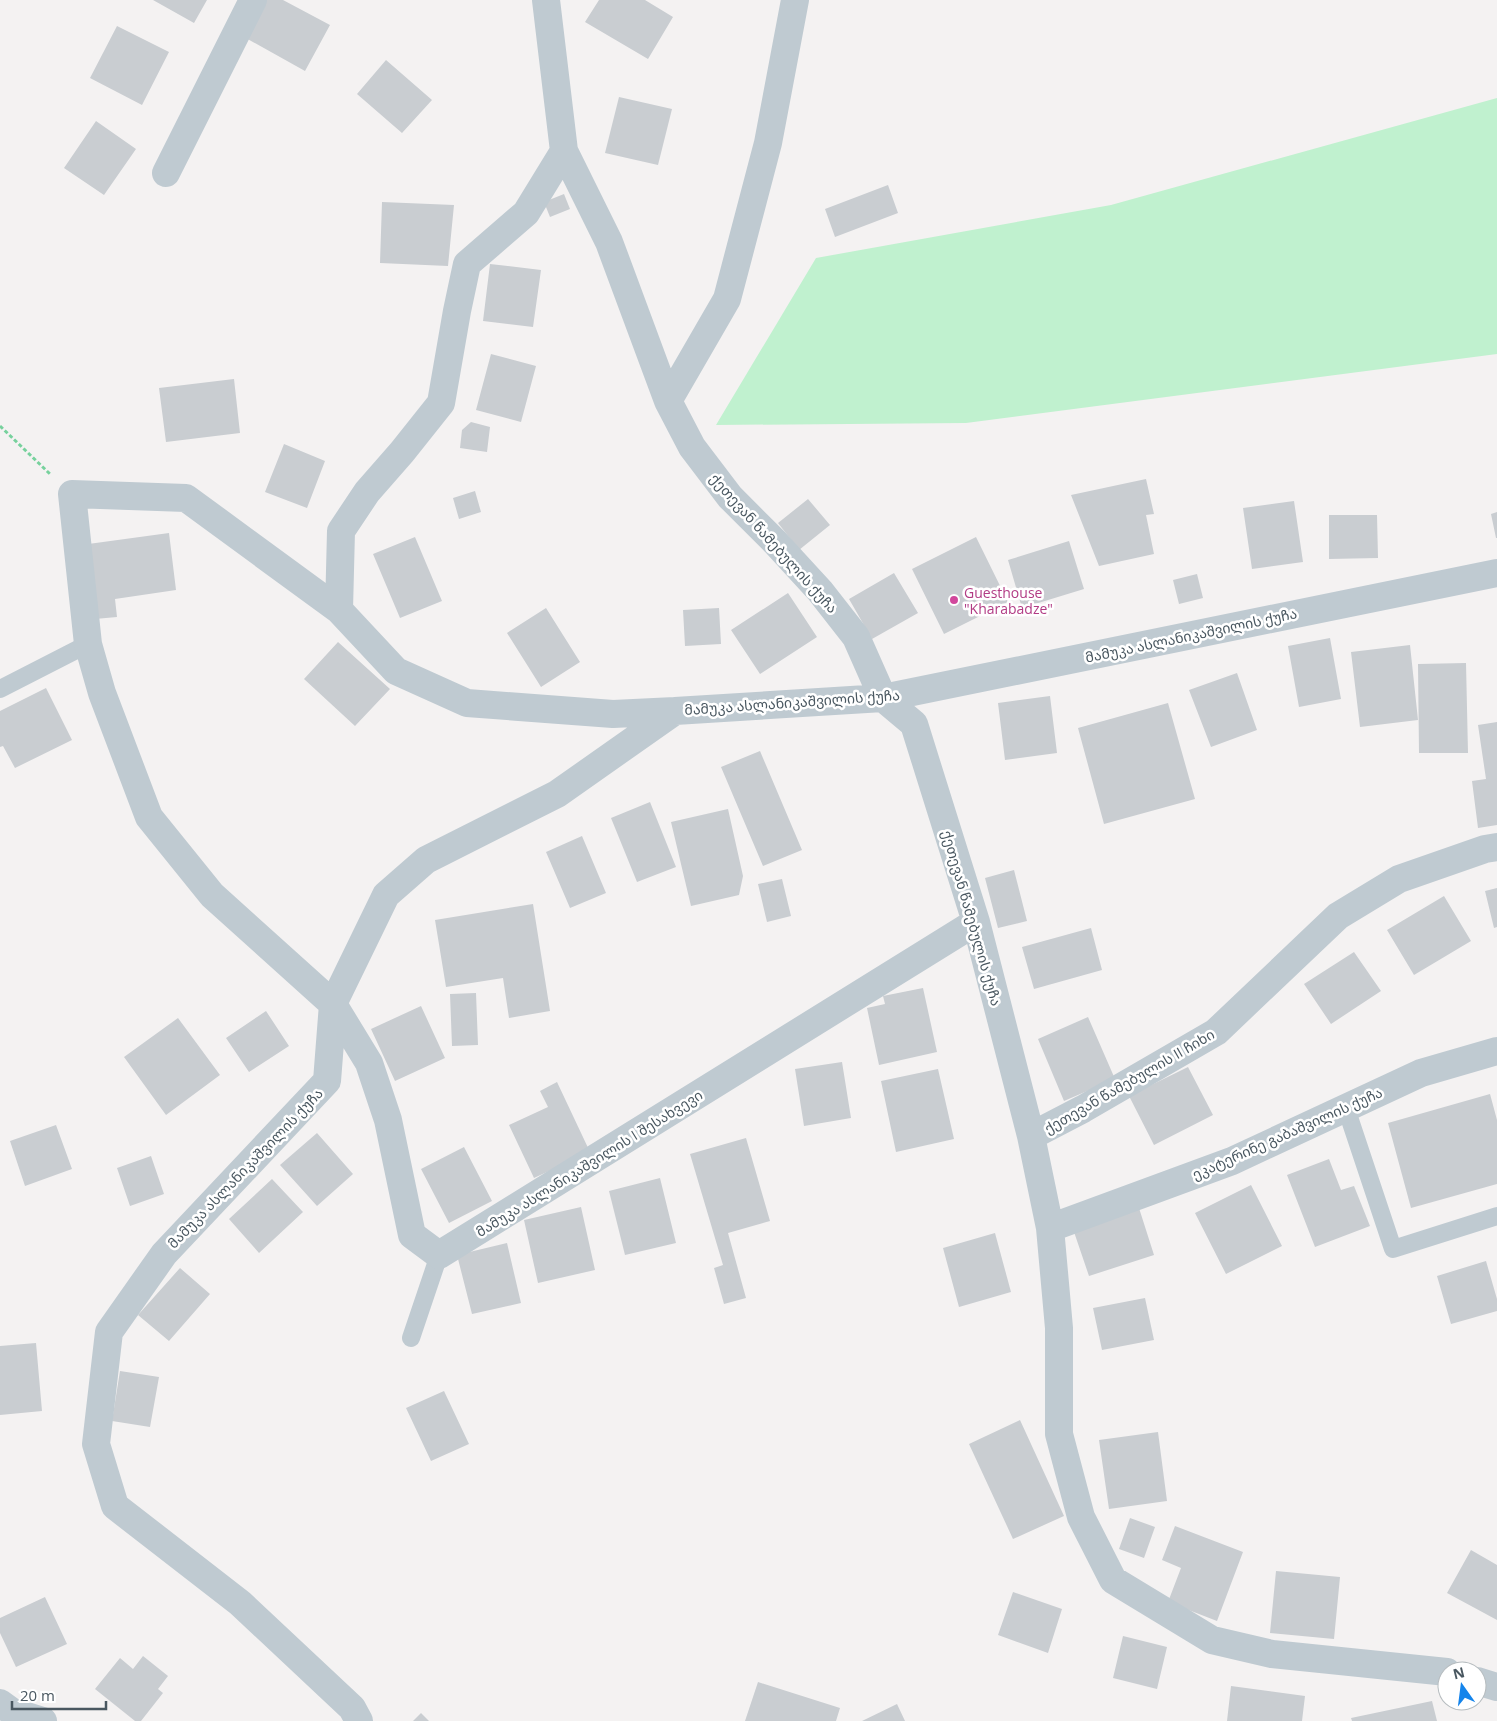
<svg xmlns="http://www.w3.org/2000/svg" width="1497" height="1721" viewBox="0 0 1497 1721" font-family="'Open Sans','Noto Sans Georgian',sans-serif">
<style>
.green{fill:#c0f1cf}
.building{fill:#c9cdd1}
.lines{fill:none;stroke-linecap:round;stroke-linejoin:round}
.path{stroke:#77d19d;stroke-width:3;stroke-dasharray:4 2.5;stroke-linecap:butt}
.lane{stroke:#bfcad1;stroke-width:18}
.street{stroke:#bfcad1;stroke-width:28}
.hotel-dot{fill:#d1479c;stroke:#fff;stroke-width:2}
.labels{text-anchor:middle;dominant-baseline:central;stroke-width:5;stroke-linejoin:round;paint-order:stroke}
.street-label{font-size:14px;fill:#495760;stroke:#fff}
.hotel-label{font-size:14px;fill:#b23c85;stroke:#fff;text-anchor:start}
</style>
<rect width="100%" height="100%" fill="#f4f2f2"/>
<path class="green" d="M1497,98v256l-531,69 -250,2 100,-167 295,-53z"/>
<path class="building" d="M153,0h54l-13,23z
M264,0h19l47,25 -25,46 -61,-34z
M599,0h46l28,17 -25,42 -63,-37z
M117,26l52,26 -27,53 -52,-27z
M386,60l46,40 -30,33 -45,-39z
M619,97l53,12 -14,56 -53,-12z
M96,121l40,28 -32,46 -40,-27z
M888,185l10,28 -63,24 -10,-28z
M564,194l6,15 -20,8 -6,-15z
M382,202l72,3 -6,61 -68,-3z
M490,264l51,6 -8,57 -50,-6z
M491,354l45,12 -15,56 -45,-12z
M234,379l6,54 -74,9 -7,-54z
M471,422l19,5 -3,25 -27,-4 2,-18z
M284,444l41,17 -18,47 -42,-16z
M1146,479l8,35 -8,1 8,39 -55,12 -28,-71z
M475,491l6,21 -22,7 -6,-21z
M808,499l22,26 -31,25 -21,-27z
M1294,501l9,61 -51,7 -9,-61z
M1497,512v26h-1l-5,-24z
M1329,515h48l1,43 -49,1z
M169,533l7,57 -61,9 2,18 -22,2 -14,-74z
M415,537l27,64 -42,17 -27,-64z
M976,537l32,65 -64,32 -32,-65z
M1069,541l15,48 -62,19 -14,-48z
M894,573l24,40 -46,26 -23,-40z
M1197,574l6,24 -24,6 -6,-24z
M788,593l29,44 -57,37 -29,-44z
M546,608l34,54 -39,25 -34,-54z
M719,608l2,36 -36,2 -2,-36z
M1330,638l11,61 -42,8 -11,-61z
M338,642l52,47 -35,37 -51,-47z
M1410,645l8,75 -58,7 -9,-75z
M1466,663l2,90h-49l-1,-89z
M1237,673l20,57 -46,17 -22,-57z
M46,688l26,52 -57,28 -12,-22 -3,1v-36z
M1050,696l7,57 -52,7 -7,-57z
M1168,703l27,96 -91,25 -26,-96z
M1497,722v103l-19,3 -6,-47 14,-2 -8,-54z
M760,751l42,99 -39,16 -42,-99z
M650,802l26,65 -39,15 -26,-64z
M728,809l15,67 -4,19 -48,11 -20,-84z
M582,836l24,57 -36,15 -24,-56z
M1014,870l13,51 -29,7 -13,-50z
M782,879l9,37 -24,6 -9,-38z
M1497,888v39l-3,1 -9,-37z
M1444,896l27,45 -57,34 -27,-45z
M533,904l17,107 -41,7 -6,-40 -57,9 -11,-67z
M1091,928l11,42 -68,19 -12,-42z
M1354,952l27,39 -50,33 -27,-40z
M923,988l14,64 -58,13 -12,-57 18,-4 -2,-8z
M476,993l2,52 -26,1 -2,-52z
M421,1006l24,52 -50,23 -24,-52z
M266,1011l23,35 -40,26 -23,-34z
M1088,1017l27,62 -51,22 -26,-62z
M178,1018l42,57 -54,40 -42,-58z
M842,1062l9,56 -47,8 -9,-57z
M1188,1067l25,48 -59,30 -25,-49z
M938,1069l16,70 -58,13 -15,-71z
M557,1082l33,70 -56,26 -25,-53 39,-18 -8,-16z
M1490,1094l7,26v64l-86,24 -23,-85z
M56,1125l16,44 -47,17 -15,-45z
M317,1133l36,41 -36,32 -37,-41z
M746,1138l24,83 -42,12 18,65 -22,6 -10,-36 9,-3 -33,-111z
M464,1147l28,54 -43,22 -28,-54z
M151,1156l13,38 -34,12 -13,-38z
M1329,1159l12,31 13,-4 16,40 -55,21 -28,-72z
M660,1178l16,65 -51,12 -16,-64z
M272,1179l31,33 -44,41 -30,-34z
M1251,1185l31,61 -56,28 -31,-61z
M581,1207l14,63 -57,13 -14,-63z
M1139,1208l15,47 -65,21 -16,-47z
M995,1233l16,59 -52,15 -16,-59z
M507,1243l14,60 -49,11 -15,-59z
M1486,1261l11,38v12l-46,13 -14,-48z
M180,1268l30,26 -41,47 -31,-26z
M1145,1298l9,42 -52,10 -9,-42z
M36,1343l6,68 -42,4v-69z
M120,1371l39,6 -9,50 -38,-6z
M444,1391l25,53 -38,17 -25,-53z
M1020,1420l44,96 -51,23 -44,-95z
M1158,1432l9,69 -58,8 -10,-69z
M1130,1518l25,9 -11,31 -25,-9z
M1175,1526l68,26 -26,69 -49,-19 13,-34 -19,-8z
M1471,1550l26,15v55l-50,-27z
M1276,1571l64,6 -6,62 -64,-6z
M1013,1592l49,17 -14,44 -50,-18z
M45,1597l22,47 -51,23 -16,-34v-15z
M1123,1636l44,11 -10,42 -44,-11z
M143,1656l25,20 -10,13 5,4 -22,28h-6l-40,-32 25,-31 13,11z
M758,1682l82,26 -4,13h-91z
M1231,1686l74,10 -3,25h-75z
M1432,1701l5,20h-85l-1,-3z
M897,1704l8,17h-43z
M421,1713l8,8h-16z"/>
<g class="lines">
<path class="path" d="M0,426l50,48"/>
<path class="lane" d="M0,689l88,-45
M1346,1108l47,141 104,-33
M411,1338l28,-83"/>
<path class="street" d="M546,0l18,151 45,91 59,159 24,46 38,50 45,45 45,49 36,46 27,61 31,26 62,198 55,214 19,92 9,100v106l22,83 32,63 99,60 60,14 175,18
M166,173l87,-173
M668,401l59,-102 41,-156 27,-143
M339,610l2,-79 26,-39 35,-40 39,-49 16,-92 10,-47 59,-51 38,-62
M675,711l-62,3 -146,-11 -71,-32 -57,-61 -153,-112 -114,-4 16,150 14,49 47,124 63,78 121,109 36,59 19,57 24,115 27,20 537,-333
M1031,1136l52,-27 133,-77 122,-116 61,-37 86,-30 12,-2
M1050,1228l182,-67 189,-88 76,-22
M1477,1681l20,6
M0,1703l11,8 32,10
M359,1721l-7,-13 -112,-105 -125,-97 -19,-62 13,-112 55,-78 163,-173 6,-77 53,-109 40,-35 131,-66 118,-83 208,-13 614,-125"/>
</g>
<circle class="hotel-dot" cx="954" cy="600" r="5"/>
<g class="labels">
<g class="street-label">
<text transform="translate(774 543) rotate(48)">ქეთევან წამებულის ქუჩა</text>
<text transform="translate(1191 635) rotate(-12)">მამუკა ასლანიკაშვილის ქუჩა</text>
<text transform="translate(792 702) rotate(-4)">მამუკა ასლანიკაშვილის ქუჩა</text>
<text transform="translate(972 918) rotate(74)">ქეთევან წამებულის ქუჩა</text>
<text transform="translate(1129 1081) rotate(-30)">ქეთევან წამებულის II ჩიხი</text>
<text transform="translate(1287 1133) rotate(-24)">ეკატერინე გაბაშვილის ქუჩა</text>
<text transform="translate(589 1163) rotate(-32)">მამუკა ასლანიკაშვილის I შესახვევი</text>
<text transform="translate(245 1168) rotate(-46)">მამუკა ასლანიკაშვილის ქუჩა</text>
</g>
<g class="hotel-label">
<text x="964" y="592">Guesthouse<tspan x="964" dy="16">"Kharabadze"</tspan></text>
</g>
</g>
<g transform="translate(1462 1686) rotate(346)"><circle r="24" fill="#ffffff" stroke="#b6bcbf"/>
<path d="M0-4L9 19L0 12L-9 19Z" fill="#1484eb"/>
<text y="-8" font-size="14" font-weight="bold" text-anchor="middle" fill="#495760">N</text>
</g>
<path d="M12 1701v8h94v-8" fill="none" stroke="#495760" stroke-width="2.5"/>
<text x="20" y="1701" font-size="15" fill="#495760" stroke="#ffffff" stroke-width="4" paint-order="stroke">20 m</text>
</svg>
